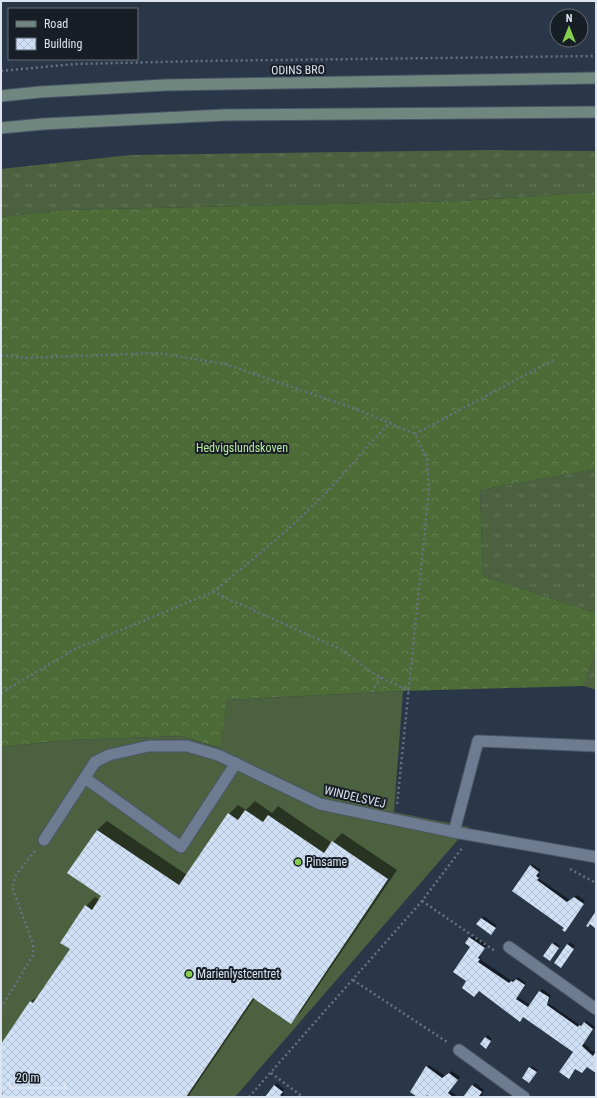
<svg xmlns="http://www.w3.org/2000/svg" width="597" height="1098" viewBox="0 0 597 1098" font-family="'Roboto Condensed',sans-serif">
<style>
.grass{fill:url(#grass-tufts)}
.forest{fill:url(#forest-crowns)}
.garden{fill:#4c613f}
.shadow{fill:#0007}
.building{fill:url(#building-cross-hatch)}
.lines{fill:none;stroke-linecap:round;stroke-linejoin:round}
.service-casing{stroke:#4a5565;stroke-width:13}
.minor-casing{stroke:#4a5565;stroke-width:13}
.secondary-casing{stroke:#4a5565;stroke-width:13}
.path{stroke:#677282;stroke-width:2.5;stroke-dasharray:2 3;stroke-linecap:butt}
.service{stroke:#6d7c91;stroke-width:11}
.minor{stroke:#6d7c91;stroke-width:11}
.secondary{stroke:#708780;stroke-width:11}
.poi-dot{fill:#85cf4c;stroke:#181e26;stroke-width:1.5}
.labels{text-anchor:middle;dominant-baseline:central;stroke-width:4;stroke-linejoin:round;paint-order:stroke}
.street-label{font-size:12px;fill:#dbe4f0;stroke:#181e26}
.park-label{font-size:12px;fill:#baeb9c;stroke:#181e26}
.poi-label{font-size:12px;fill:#dbe4f0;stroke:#181e26;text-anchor:start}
</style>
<defs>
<pattern id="grass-tufts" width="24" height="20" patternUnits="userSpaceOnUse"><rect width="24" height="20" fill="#4c613f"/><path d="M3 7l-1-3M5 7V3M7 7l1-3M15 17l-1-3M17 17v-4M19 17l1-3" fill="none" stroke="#65785b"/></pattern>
<pattern id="forest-crowns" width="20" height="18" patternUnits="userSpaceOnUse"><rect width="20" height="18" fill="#4c6b37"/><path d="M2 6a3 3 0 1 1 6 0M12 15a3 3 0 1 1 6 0" fill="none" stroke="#658054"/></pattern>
<pattern id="building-cross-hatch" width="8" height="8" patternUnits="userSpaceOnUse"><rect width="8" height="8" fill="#d0e0f6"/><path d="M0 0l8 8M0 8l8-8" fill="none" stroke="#b4c1d3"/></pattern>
</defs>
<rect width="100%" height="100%" fill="#2a3749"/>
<path class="grass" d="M491,150l105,1v41l-134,9 -399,9 -62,7v-48l129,-14z
M596,469v144l-113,-37 -3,-86z
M596,650v40l-12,-4z"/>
<path class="forest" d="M596,192v277l-116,21 3,86 113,37v37l-12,36 -181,5 -176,9 -6,48 -40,-12 -113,4 -67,7v-530l62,-7 399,-9z"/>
<path class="garden" d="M403,691l-9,121 75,15 -234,270h-234v-350l67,-7 113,-4 39,12 7,-48z"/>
<path class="shadow" d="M255,801l17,12 6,-7 54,37 10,-10 55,37 -97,143 -10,9 -35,-24 -67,99h-186l2,-4 -3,-2v-46l29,-43 11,-8 30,-45 15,-43 9,-9 5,3 3,-5 -34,-23 28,-42 10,-9 80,54 42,-61 9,-9 8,5z
M532,864l9,6 -3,3 2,2 -2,3 32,22 7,-5 8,6 -18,27 -54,-37z
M484,916l13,10 -4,5 -15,-7z
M472,935l15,10 -8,10 2,2 -1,2 32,22 6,-4 8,6 -9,13 13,9 12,-16 9,6 -3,8 32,22 7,-4 8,6 -12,16 7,5 -1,1 7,4v19l-9,-6 -12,-14 -52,-36 -56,-35 5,-34 -6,-4z
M555,942l5,4 -8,11 1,-13z
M570,942l5,4 -12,19 -8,-2z
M488,1035l4,4 -4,6 -7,-1z
M429,1065l16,11 7,-5 8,6 -10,14 6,4 -2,2h-23l-3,-3 -2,3h-7l-8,-6z
M532,1066l6,4 -9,12 1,-14z
M277,1083l7,6 -2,4 2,1 -2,3h-16z
M475,1083l9,7 -3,7h-16z"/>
<path class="building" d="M245,810l18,12 5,-7 56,38 8,-12 56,38 -97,145 -38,-26 -67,99h-185l2,-4 -2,-1v-48l29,-43 3,2 37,-54 -10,-6 25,-38 7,5 9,-14 -34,-23 30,-43 82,55 49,-72 10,7z
M530,865l9,7 -3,4 3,2 -2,2 30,22 7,-5 10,7 -19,28 -3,-2 2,-2 -52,-37z
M596,911v18l-6,-5 -2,3 -2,-1z
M481,918l15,10 -5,7 -15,-11z
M469,937l16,11 -7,10 2,1 -2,3 31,21 2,-2 2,1 3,-3 9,6 -9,14 12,8 11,-16 10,6 -2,8 31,22 1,-2 2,1 3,-4 9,7 -11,17 11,10 3,-5v22l-9,-6 -5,6 -7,-4 -6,10 -10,-7 14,-20 -50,-35 -3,5 -41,-31 -5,6 -12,-9 4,-7 -13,-9 17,-25 -5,-4z
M552,943l7,5 -9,13 -7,-5z
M567,944l7,5 -13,19 -7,-5z
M485,1037l6,4 -5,8 -6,-5z
M426,1066l16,12 7,-5 9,7 -10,13 5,4h-23l-3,-2 -1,2h-9l-7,-5z
M529,1067l8,5 -8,11 -7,-5z
M274,1085l9,7 -3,3 3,2h-18z
M472,1085l10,7 -3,4 2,1h-18z"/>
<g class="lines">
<defs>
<path id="service" d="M85,778l96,69 55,-84
M454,832l24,-91 118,5
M44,840l51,-78"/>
<path id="minor" d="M95,762l14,-7 40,-9h38l31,9 102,49 134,28 142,25
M509,947l87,62
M459,1050l65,47"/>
<path id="secondary" d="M1,96l39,-4 126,-7 430,-7
M1,128l42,-4 181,-9 372,-3"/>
</defs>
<use href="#service" class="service-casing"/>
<use href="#minor" class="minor-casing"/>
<use href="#secondary" class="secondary-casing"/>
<path class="path" d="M1,71l74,-7 127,-3 394,-5
M1,355l23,3 133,-5 68,11 131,45 59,25 12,25 2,31 -32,315
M415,434l138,-74
M213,592c40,-32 78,-64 114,-100 22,-23 41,-48 64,-70
M372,692l9,-15
M1,693l74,-44 138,-57 127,57 36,26 33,16
M570,869l26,14
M422,901l73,50
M353,980l94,62
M1,1008l32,-53v-11l-21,-57 4,-12 19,-24
M271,1073l32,24
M249,1097l173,-196 40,-53"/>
<use href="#service" class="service"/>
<use href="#minor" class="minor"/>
<use href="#secondary" class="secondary"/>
</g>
<g class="poi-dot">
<circle cx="298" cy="862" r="4"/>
<circle cx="189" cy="974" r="4"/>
</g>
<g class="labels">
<g class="street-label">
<text transform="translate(298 70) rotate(-1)">ODINS BRO</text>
<text transform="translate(355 797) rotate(13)">WINDELSVEJ</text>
</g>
<g class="park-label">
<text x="242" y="448">Hedvigslundskoven</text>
</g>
<g class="poi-label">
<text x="306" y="862">Pinsame</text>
<text x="197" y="974">Marienlystcentret</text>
</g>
</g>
<rect width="597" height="1098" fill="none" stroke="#dbe4f0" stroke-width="4"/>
<rect x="8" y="8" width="130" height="52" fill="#181e26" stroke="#666d77"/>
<rect x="16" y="21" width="20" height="6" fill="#708780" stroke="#666d77"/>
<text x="44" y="28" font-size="12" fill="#dbe4f0">Road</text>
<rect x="16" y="38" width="20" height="12" fill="url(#building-cross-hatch)" stroke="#666d77"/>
<text x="44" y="48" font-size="12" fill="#dbe4f0">Building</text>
<g transform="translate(569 28)"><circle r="19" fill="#181e26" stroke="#666d77"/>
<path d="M0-3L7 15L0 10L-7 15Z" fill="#85cf4c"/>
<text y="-6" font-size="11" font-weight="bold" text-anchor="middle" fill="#dbe4f0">N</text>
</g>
<path d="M10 1082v6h55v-6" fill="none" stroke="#dbe4f0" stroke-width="2"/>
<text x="16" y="1082" font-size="12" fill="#dbe4f0" stroke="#181e26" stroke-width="3" paint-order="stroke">20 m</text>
</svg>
